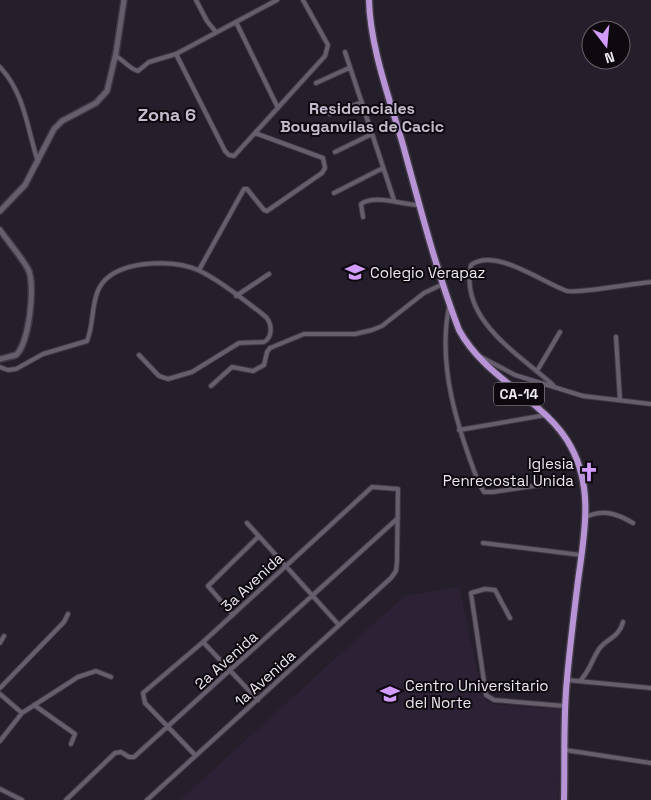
<svg xmlns="http://www.w3.org/2000/svg" width="651" height="800" viewBox="0 0 651 800" font-family="'Space Grotesk',sans-serif">
<style>
.built{fill:#2d2235}
.lines{fill:none;stroke-linecap:round;stroke-linejoin:round}
.minor-casing{stroke:#3f3945;stroke-width:6}
.tertiary-casing{stroke:#3f3945;stroke-width:8}
.trunk-casing{stroke:#3f3945;stroke-width:9}
.minor{stroke:#665d6d;stroke-width:4}
.tertiary{stroke:#665d6d;stroke-width:5}
.trunk{stroke:#b894d6;stroke-width:6}
.labels{text-anchor:middle;dominant-baseline:central;stroke-width:4;stroke-linejoin:round;paint-order:stroke}
.shield{fill:#0d090f;stroke:#aaa5ad;stroke-width:1}
.shield-label{font-size:14px;font-weight:bold;fill:#ede8f1}
.poi-label{font-size:15px;fill:#ede8f1;stroke:#0d090f;text-anchor:start}
.street-label{font-size:15px;fill:#ede8f1;stroke:#0d090f}
.neighbourhood-label{font-size:16px;font-weight:bold;fill:#c5bbcd;stroke:#0d090f}
.quarter-label{font-size:18px;font-weight:bold;fill:#c5bbcd;stroke:#0d090f}
</style>
<rect width="100%" height="100%" fill="#251e2b"/>
<path class="built" d="M459,587l22,102 4,10 9,6 67,4 -3,91h-378l224,-204z"/>
<g class="lines">
<defs>
<path id="minor" d="M196,0l11,21 8,10
M236,22l42,86
M345,52l49,148
M176,54l49,97 4,4 5,1 91,-100 3,-11 -25,-45
M116,56c9,5 12,12 22,15l11,-9 27,-8 101,-54
M0,67c25,27 27,61 38,95
M316,83l33,-15
M330,114l32,-12
M335,152l37,-18
M334,193l49,-25
M363,217l-2,-13c13,-10 43,1 58,1
M199,270l45,-81h3l17,21 3,1 55,-38 3,-5 -2,-10 -68,-25
M236,296l33,-22
M449,307c-12,60 9,122 30,177l5,8h9l62,-9
M616,337l4,63
M481,357l34,18 68,21 68,8
M0,367l8,3 8,-1 27,-15 44,-13c8,-19 3,-46 18,-61 20,-20 71,-21 95,-9 21,10 47,31 66,46 6,7 7,20 -2,25l-25,1 -47,29 -24,7 -9,-3 -20,-21
M537,371l23,-39
M553,385c-34,-31 -94,-65 -82,-120 25,-18 72,18 96,26 10,3 68,-8 84,-9
M211,386l21,-19 21,4 11,-6 3,-13 3,-4 34,-14h51l17,-4 10,-4 42,-33 19,-9
M459,430l87,-15
M586,517c17,-8 30,-4 47,6
M247,523l91,101
M483,543l98,12
M233,615l-25,-29 50,-49
M510,618l-15,-28 -10,-1 -14,4 15,102 8,5 71,6
M203,642l55,58
M0,643l4,-7
M567,680l84,8
M580,681c11,-12 11,-20 19,-32 8,-11 20,-11 24,-27
M0,688l64,-66 4,-8
M0,694l22,19
M34,705l41,29 -4,10
M0,741l22,-28 56,-36 18,-6 15,6
M565,750l86,13
M0,789l22,11
M66,800l49,-47 6,-1 8,5h5l264,-239
M147,800l244,-222 5,-7 1,-9 1,-73 -26,-2 -169,155 -60,51 2,10 50,52"/>
<path id="tertiary" d="M0,211l25,-26 29,-56 8,-8 34,-18 11,-12 9,-38 8,-53
M0,230c9,13 20,25 28,39 8,15 1,75 -12,86l-16,4"/>
<path id="trunk" d="M369,0c1,47 21,100 34,145 17,62 33,125 56,185 28,51 87,70 112,117 23,42 13,89 7,134 -4,32 -8,65 -11,98 -4,40 -2,81 -3,121"/>
</defs>
<use href="#minor" class="minor-casing"/>
<use href="#tertiary" class="tertiary-casing"/>
<use href="#trunk" class="trunk-casing"/>
<use href="#minor" class="minor"/>
<use href="#tertiary" class="tertiary"/>
<use href="#trunk" class="trunk"/>
</g>
<defs>
<symbol id="university-bare" viewBox="-9 -9 18 18"><path d="M0-5L7-2L0 1L-7-2ZM-4 1L0 2.5L4 1V4Q0 6-4 4Z" fill="#d29cfd" stroke="#0d090f" stroke-width="2.5" paint-order="stroke"/></symbol>
<symbol id="church-bare" viewBox="-9 -9 18 18"><path d="M-1.2-6h2.4v3.5h3.3v2.4h-3.3V6h-2.4V-.1h-3.3v-2.4h3.3Z" fill="#d29cfd" stroke="#0d090f" stroke-width="2.5" paint-order="stroke"/></symbol>
</defs>
<g fill-rule="evenodd">
<use href="#university-bare" x="341" y="258" width="28" height="28"/>
<use href="#church-bare" x="575" y="458" width="28" height="28"/>
<use href="#university-bare" x="376" y="680" width="28" height="28"/>
</g>
<g class="labels">
<rect class="shield" x="494" y="382.5" width="50" height="23" rx="4"/>
<g class="shield-label">
<text x="519" y="394">CA-14</text>
</g>
<g class="poi-label">
<text x="370" y="272">Colegio Verapaz</text>
<text x="574" y="463" text-anchor="end">Iglesia<tspan x="574" dy="17">Penrecostal Unida</tspan></text>
<text x="405" y="685">Centro Universitario<tspan x="405" dy="17">del Norte</tspan></text>
</g>
<g class="street-label">
<text transform="translate(252 582) rotate(-43)">3a Avenida</text>
<text transform="translate(226 660) rotate(-42)">2a Avenida</text>
<text transform="translate(265 678) rotate(-42)">1a Avenida</text>
</g>
<g class="neighbourhood-label">
<text x="362" y="108">Residenciales<tspan x="362" dy="18">Bouganvilas de Cacic</tspan></text>
</g>
<g class="quarter-label">
<text x="167" y="114">Zona 6</text>
</g>
</g>
<g transform="translate(606 45) rotate(164)"><circle r="24" fill="#0d090f" stroke="#676269"/>
<path d="M0-4L9 19L0 12L-9 19Z" fill="#d29cfd"/>
<text y="-8" font-size="14" font-weight="bold" text-anchor="middle" fill="#ede8f1">N</text>
</g>
</svg>
